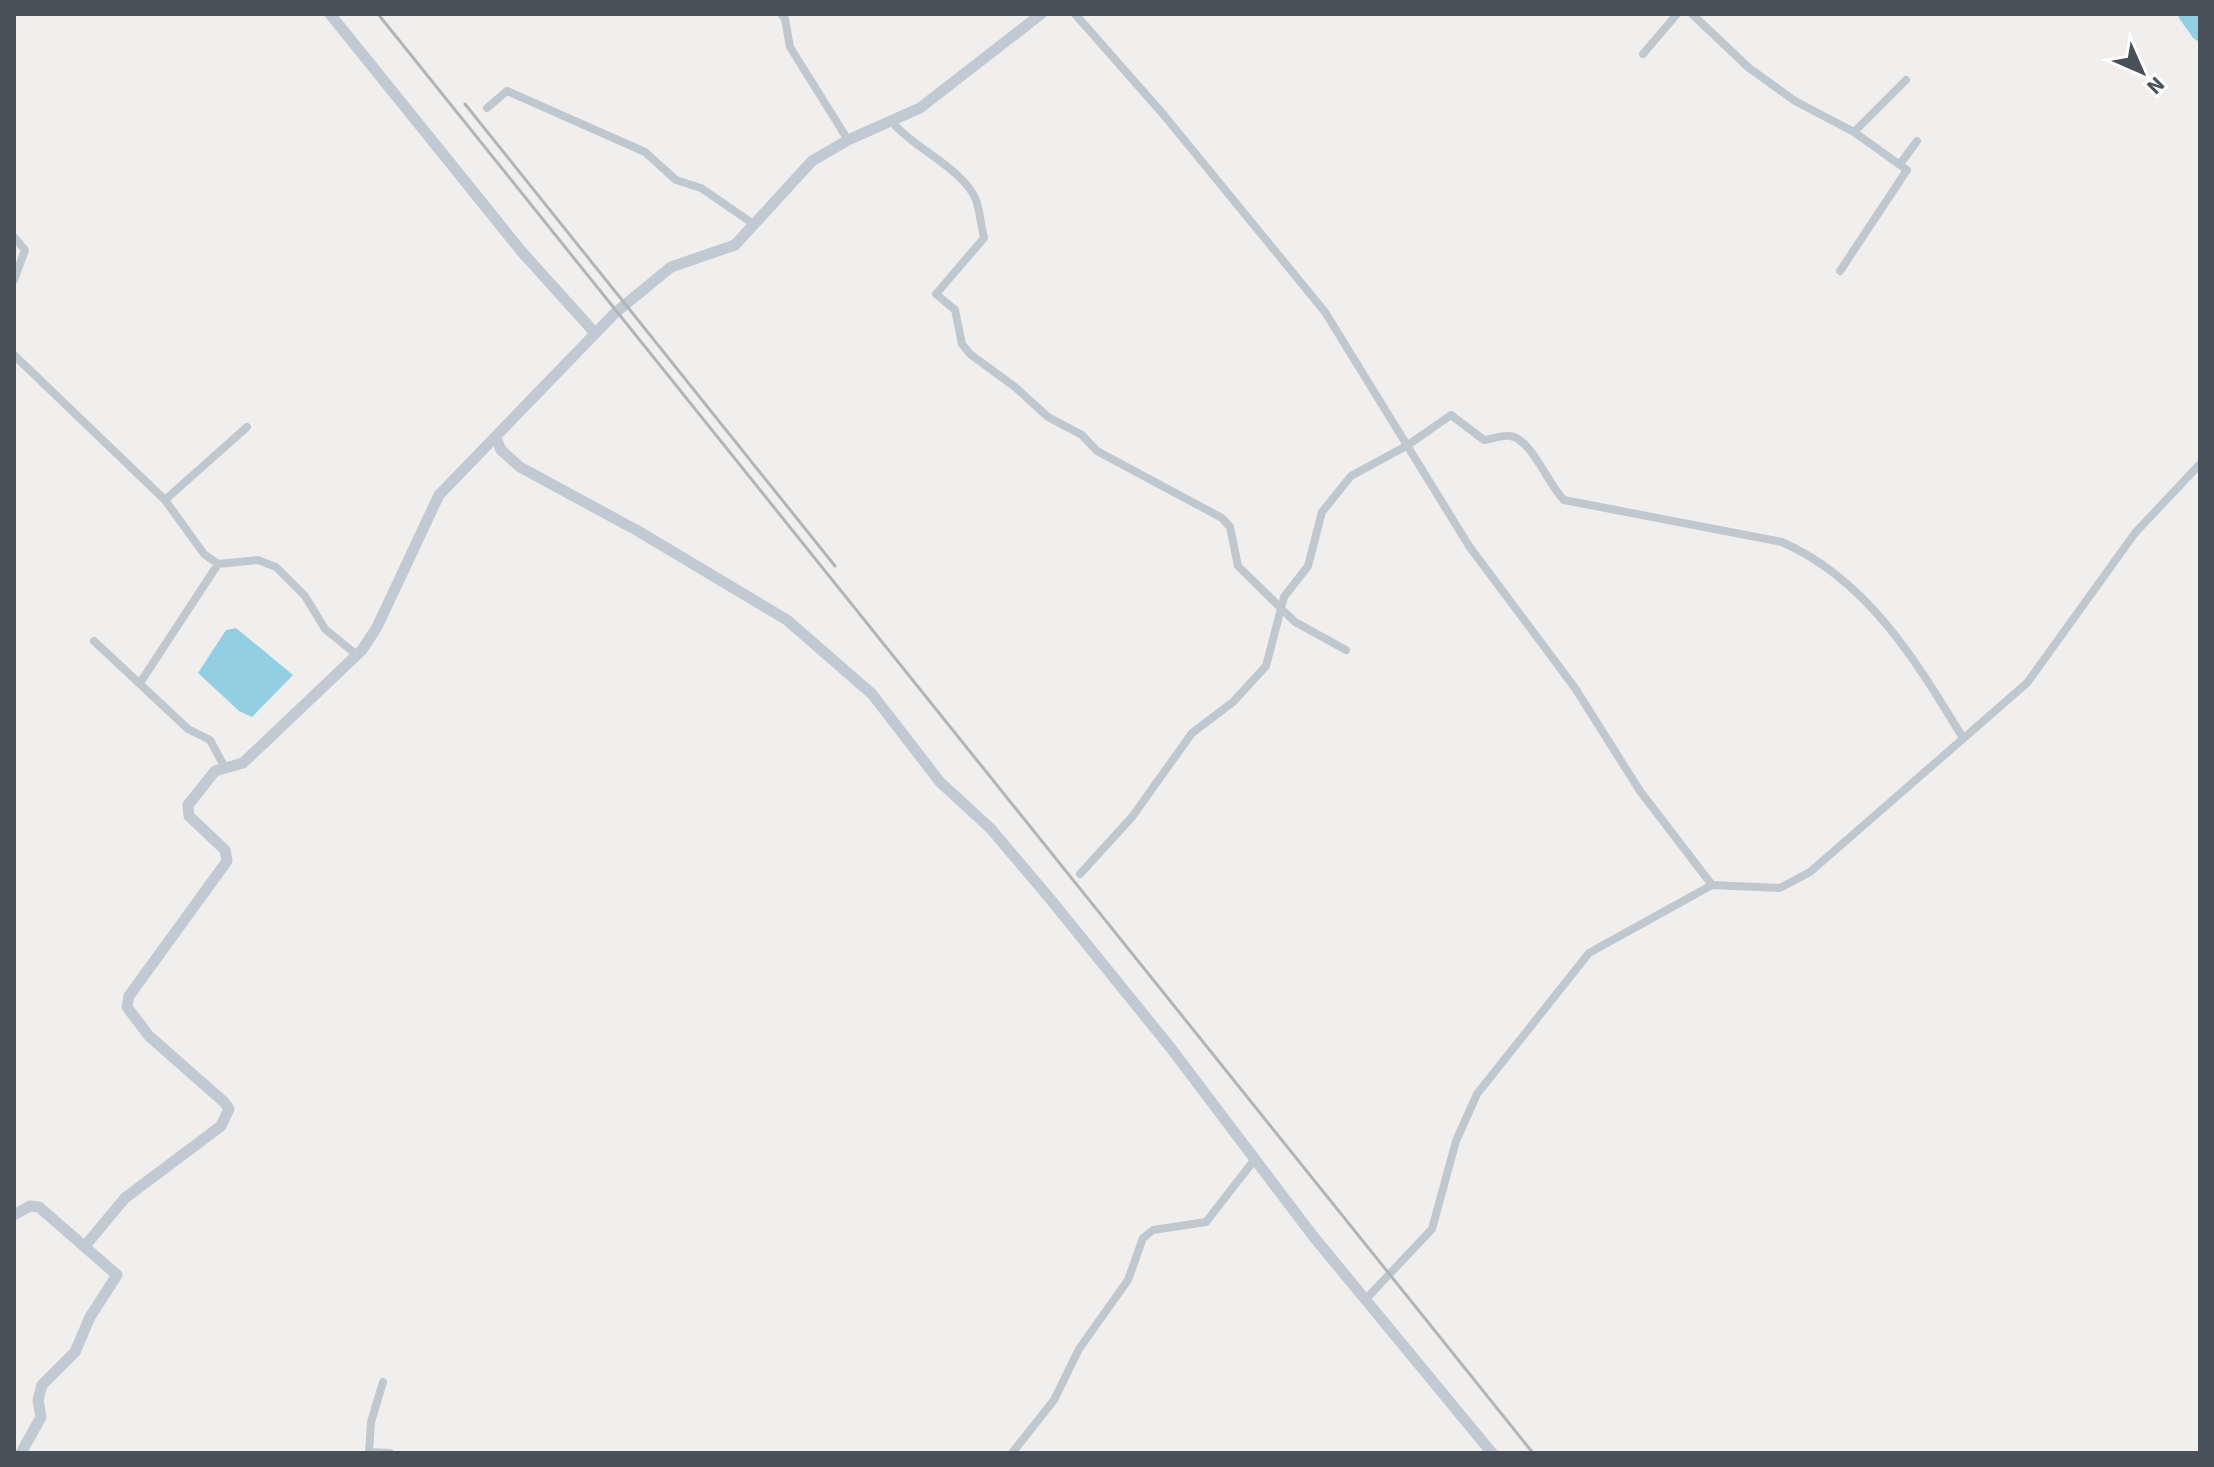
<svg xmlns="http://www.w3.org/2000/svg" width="2214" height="1467" viewBox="0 0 2214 1467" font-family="'Source Sans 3',sans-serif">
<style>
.water{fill:#93cfe2}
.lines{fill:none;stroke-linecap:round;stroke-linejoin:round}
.river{stroke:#93cfe2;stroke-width:18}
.street{stroke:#c0c8cf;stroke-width:8}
.secondary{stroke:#c1c9d3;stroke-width:11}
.rail{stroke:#b1b4b8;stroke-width:3}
</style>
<rect width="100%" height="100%" fill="#f1efee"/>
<path class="water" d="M236,628l57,47 -41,42 -13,-6 -41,-38 28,-43z"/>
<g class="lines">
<path class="river" d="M2187,14l13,18"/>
<path class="street" d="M781,14l4,5 5,28 58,93
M1075,14l88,100 162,198 144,234 106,142 65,103 72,94
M1692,14l57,54 46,33 59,31 53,38 -67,101
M1643,54l34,-40
M487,108l20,-17 138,61 31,28 25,8 54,37
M892,122c21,26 72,47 84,78 4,11 5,26 8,38l-48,56 19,16 7,34 8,10 45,33 33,30 34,18 15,16 125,67 8,9 8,39 57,56 51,28
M1854,132l52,-52
M1900,164l17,-23
M14,237l11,13 -11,30
M14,355l151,145 39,54 14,10 40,-4 18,7 29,29 20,33 32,26
M165,500l82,-73
M94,641l94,88 22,11 14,26
M140,683l78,-119
M1080,874l52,-57 60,-84 41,-31 33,-36 18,-69 24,-31 14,-54 29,-36 57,-31 43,-30 33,25c8,-1 18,-5 26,-4 21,2 39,50 54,64l218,42c86,38 134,119 181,196
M1365,1300l67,-71 24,-88 21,-47 112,-141 123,-68 68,3 30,-16 217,-189 108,-150 65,-69
M383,1382l-12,40 -2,30 21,1
M1012,1453l42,-53 25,-51 49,-69 15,-42 10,-8 53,-8 49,-63"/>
<path class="secondary" d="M330,14l192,238 73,81
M496,438l5,12 19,17 118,64 149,89 85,74 68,88 51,47 60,71 119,147 143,189 179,217
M14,1215l16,-9 9,1 78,68 -27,42 -15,35 -33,33 -4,15 3,17 -20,36
M85,1246l40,-48 96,-72 8,-17 -5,-7 -75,-66 -22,-29 2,-11 98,-135 -2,-11 -36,-34 -1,-11 27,-34 28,-8 119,-113 15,-23 62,-132 176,-182 56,-46 64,-22 77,-84 36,-21 72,-32 121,-94"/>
<path class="rail" d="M378,14l1155,1439
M465,104l370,462"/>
</g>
<rect width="2214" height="1467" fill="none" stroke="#48515a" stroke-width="32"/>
<g transform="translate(2142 72) rotate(135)" stroke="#ffffff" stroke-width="6" paint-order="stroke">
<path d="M0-6L14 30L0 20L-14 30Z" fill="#48515a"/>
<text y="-12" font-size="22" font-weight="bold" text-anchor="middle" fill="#48515a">N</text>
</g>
</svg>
